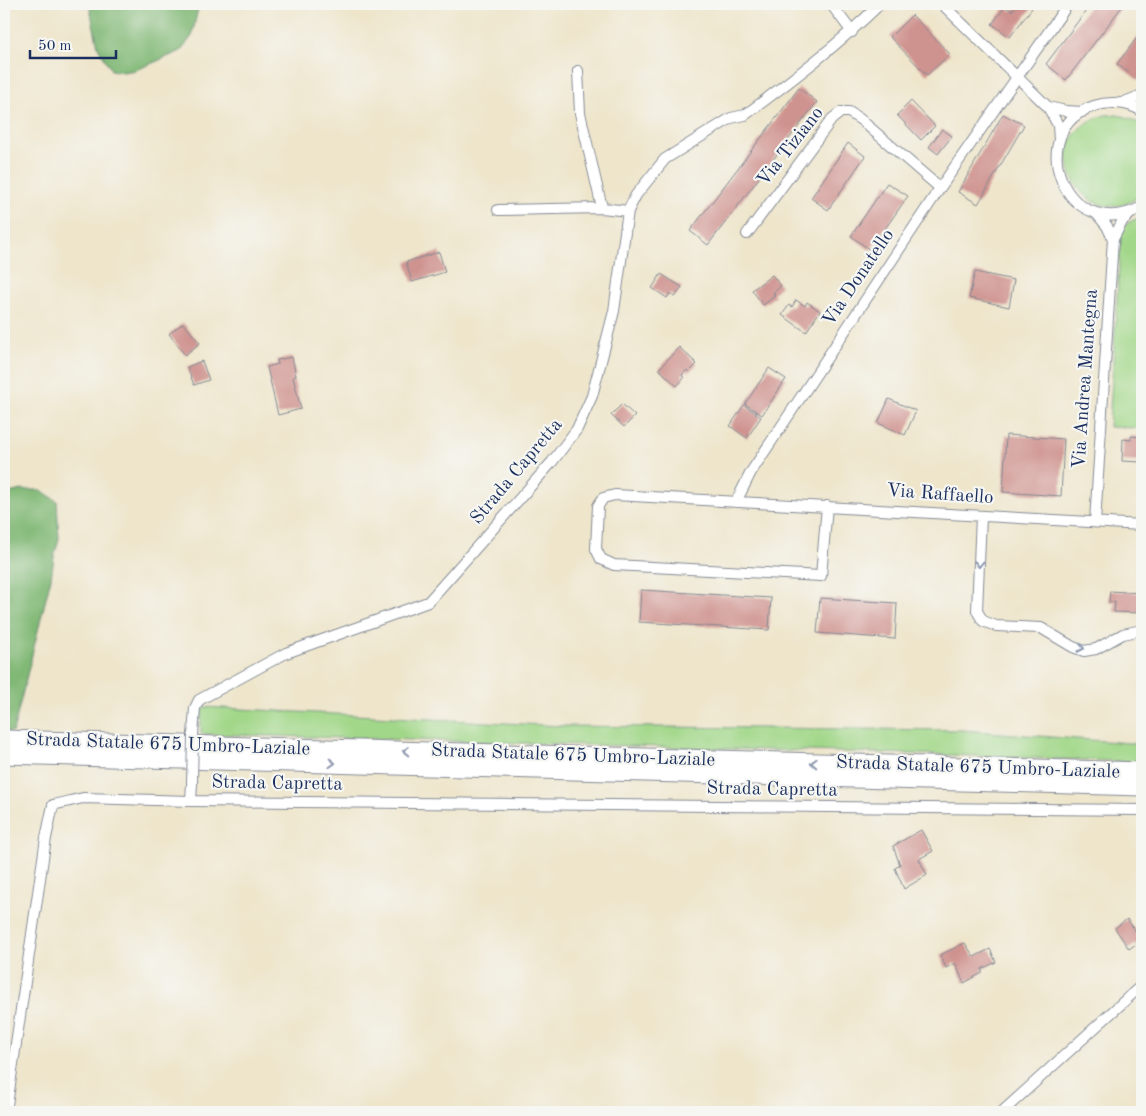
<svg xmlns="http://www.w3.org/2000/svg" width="1146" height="1116" viewBox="0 0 1146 1116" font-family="'Old Standard TT',serif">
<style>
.green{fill:#a1d788;stroke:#5e8373}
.forest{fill:#80b874;stroke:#4e7469}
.building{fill:#cf938f}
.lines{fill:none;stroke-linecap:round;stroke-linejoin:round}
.street-casing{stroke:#848a94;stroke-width:12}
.highway-casing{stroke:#848a94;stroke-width:21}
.street{stroke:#fff;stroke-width:10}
.highway{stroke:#fff;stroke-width:19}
.street-bridge-casing{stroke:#848a94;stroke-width:12;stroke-linecap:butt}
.street-bridge{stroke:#fff;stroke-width:10}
.oneway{stroke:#8d97ae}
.labels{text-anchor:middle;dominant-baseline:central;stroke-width:4.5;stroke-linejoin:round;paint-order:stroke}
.street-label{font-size:19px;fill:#1b2f5e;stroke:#f6f6f2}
</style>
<rect width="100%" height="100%" fill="#f6f6f2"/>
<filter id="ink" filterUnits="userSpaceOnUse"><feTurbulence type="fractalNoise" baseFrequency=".02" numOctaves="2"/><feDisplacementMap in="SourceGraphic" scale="10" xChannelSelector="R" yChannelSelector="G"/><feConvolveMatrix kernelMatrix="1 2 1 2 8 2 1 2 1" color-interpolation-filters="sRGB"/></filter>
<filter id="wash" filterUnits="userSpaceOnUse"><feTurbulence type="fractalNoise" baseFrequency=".0096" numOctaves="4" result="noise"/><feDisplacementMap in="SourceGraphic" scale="20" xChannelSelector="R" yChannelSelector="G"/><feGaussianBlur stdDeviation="1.12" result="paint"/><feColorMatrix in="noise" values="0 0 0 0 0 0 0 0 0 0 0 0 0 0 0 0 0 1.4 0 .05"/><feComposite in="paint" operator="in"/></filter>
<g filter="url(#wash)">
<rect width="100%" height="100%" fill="#eee5cb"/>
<path class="green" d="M1106,115c14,-1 25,2 36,11v68c-57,48 -115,-60 -36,-79z
M1142,215v213l-33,-1 12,-191c3,-16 11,-13 21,-21z
M203,707l359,19 400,4 180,14v18l-193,-7 -748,-21v-18z"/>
<path class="forest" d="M89,4h110l-7,32 -11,15 -45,19 -13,2 -12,-2 -13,-23z
M22,490h19l16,11 2,38 -5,18 -3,21 -38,154h-9v-238z"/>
<g id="blocks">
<path class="building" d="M1014,4h21l-25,33 -18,-13 13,-17 7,4 4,-5z
M1091,4h33l-58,76 -20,-16z
M912,15l38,39 -23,21 -37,-38z
M1142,31v44l-4,5 -21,-16z
M799,88l18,14 -109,143 -18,-14z
M911,101l24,25 -14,14 -24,-25z
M1003,114l21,11 -46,79 -20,-12z
M942,129l10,7 -14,18 -9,-7z
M848,143l17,13 -37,54 -17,-12z
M887,183l21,13 -38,54 -19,-14z
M439,252l6,20 -33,10 -6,-20z
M975,272l39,8 -5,27 -40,-9z
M661,274l21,13 -7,10 -5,-4 -3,5 -15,-10z
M772,275l9,11 -8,7 2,3 -12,9 -11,-15z
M796,300l9,6 2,-4 13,9 -14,21 -24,-17 7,-10 3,2z
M183,323l17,20 -15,12 -16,-21z
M679,347l18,17 -8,8 -2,-2 -5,5 2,3 -7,8 -18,-17z
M292,357l4,19 -3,1 8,32 -23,6 -11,-48 11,-3 -1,-4z
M202,361l7,19 -15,5 -7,-18z
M769,368l17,11 -24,36 -17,-11z
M889,399l27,12 -11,24 -27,-12z
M622,404l13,12 -11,11 -13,-12z
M744,405l17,12 -14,21 -17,-12z
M1006,435l58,4 -3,57 -58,-4z
M1131,436l11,1v25l-20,-1 1,-22 8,1z
M641,590l130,8 -2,32 -130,-8z
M1110,591l32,2v20l-28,-1 1,-10h-6z
M820,598l77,5 -2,36 -78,-6z
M921,830l12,21 -14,8 8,16 -23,14 -9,-21 5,-3 -7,-19z
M1127,919l15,21 -13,9 -14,-21z
M965,943l9,14 16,-8 6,13 -14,7v4l-18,10 -9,-20 -9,5 -6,-13z"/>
</g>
</g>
<g filter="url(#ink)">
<use href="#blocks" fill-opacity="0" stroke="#848a94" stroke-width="1"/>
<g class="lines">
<defs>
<path id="street" d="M831,4l21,28
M942,4l106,103 10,18 1,15
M578,71l2,42 22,95
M1122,103l20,-8
M1048,107l18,4 16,1
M1142,111c-14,-9 -32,-10 -48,-5 -73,24 -29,141 48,101
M498,210l104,-2 26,3
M1096,213l11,13 6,13
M747,234l85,-115 9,-7h8l12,8 79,68
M736,502l15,-30 189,-284 128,-184
M827,506l-6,70 -207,-11 -13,-6 -5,-10 2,-43 5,-8 12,-3 527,30
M981,516l-4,95 6,10 13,5 45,2 32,19 11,4 12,-2 27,-15 19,-4
M1095,522l18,-283 10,-19 11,-9
M193,735l2,-27 4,-8 87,-47 142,-51 124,-140 25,-33 15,-33 22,-85 14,-100 8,-16 29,-36 66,-41 14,-3c47,-35 93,-70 135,-111
M191,801l951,9
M6,1112l40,-274 7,-33 30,-7 108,3 1,-18
M1002,1112l140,-127"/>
<path id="highway" d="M4,740l1138,32
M4,754l1138,32"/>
</defs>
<use href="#street" class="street-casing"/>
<use href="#highway" class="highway-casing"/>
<use href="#street" class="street"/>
<use href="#highway" class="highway"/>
<defs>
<path id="street-bridge" d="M192,783l1,-48"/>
</defs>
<use href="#street-bridge" class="street-bridge-casing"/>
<use href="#street-bridge" class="street-bridge"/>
</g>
<defs><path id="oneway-chevron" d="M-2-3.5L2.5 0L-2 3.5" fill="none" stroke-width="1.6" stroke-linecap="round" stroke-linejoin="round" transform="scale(1.25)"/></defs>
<g class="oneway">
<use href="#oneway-chevron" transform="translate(979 564) rotate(92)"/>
<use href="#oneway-chevron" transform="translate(1081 648) rotate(12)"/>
<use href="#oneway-chevron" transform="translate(406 751) rotate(-178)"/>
<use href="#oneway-chevron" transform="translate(332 763) rotate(2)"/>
<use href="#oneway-chevron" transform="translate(814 763) rotate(-178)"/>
</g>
</g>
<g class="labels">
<g class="street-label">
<text transform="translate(791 147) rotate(-52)">Via Tiziano</text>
<text transform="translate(859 278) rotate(-56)">Via Donatello</text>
<text transform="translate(1086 379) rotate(-86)">Via Andrea Mantegna</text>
<text transform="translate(517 472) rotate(-50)">Strada Capretta</text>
<text transform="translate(940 495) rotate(4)">Via Raffaello</text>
<text transform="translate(168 745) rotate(2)">Strada Statale 675 Umbro-Laziale</text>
<text transform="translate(573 756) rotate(2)">Strada Statale 675 Umbro-Laziale</text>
<text transform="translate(978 768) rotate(2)">Strada Statale 675 Umbro-Laziale</text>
<text transform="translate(277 784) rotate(1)">Strada Capretta</text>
<text transform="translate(772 790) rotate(1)">Strada Capretta</text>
</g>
</g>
<rect width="1146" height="1116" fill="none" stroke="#f6f6f2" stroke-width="20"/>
<path d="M30 50v8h86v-8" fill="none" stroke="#1b2f5e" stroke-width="2.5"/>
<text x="38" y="50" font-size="15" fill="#1b2f5e" stroke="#f6f6f2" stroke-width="4" paint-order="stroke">50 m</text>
</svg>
